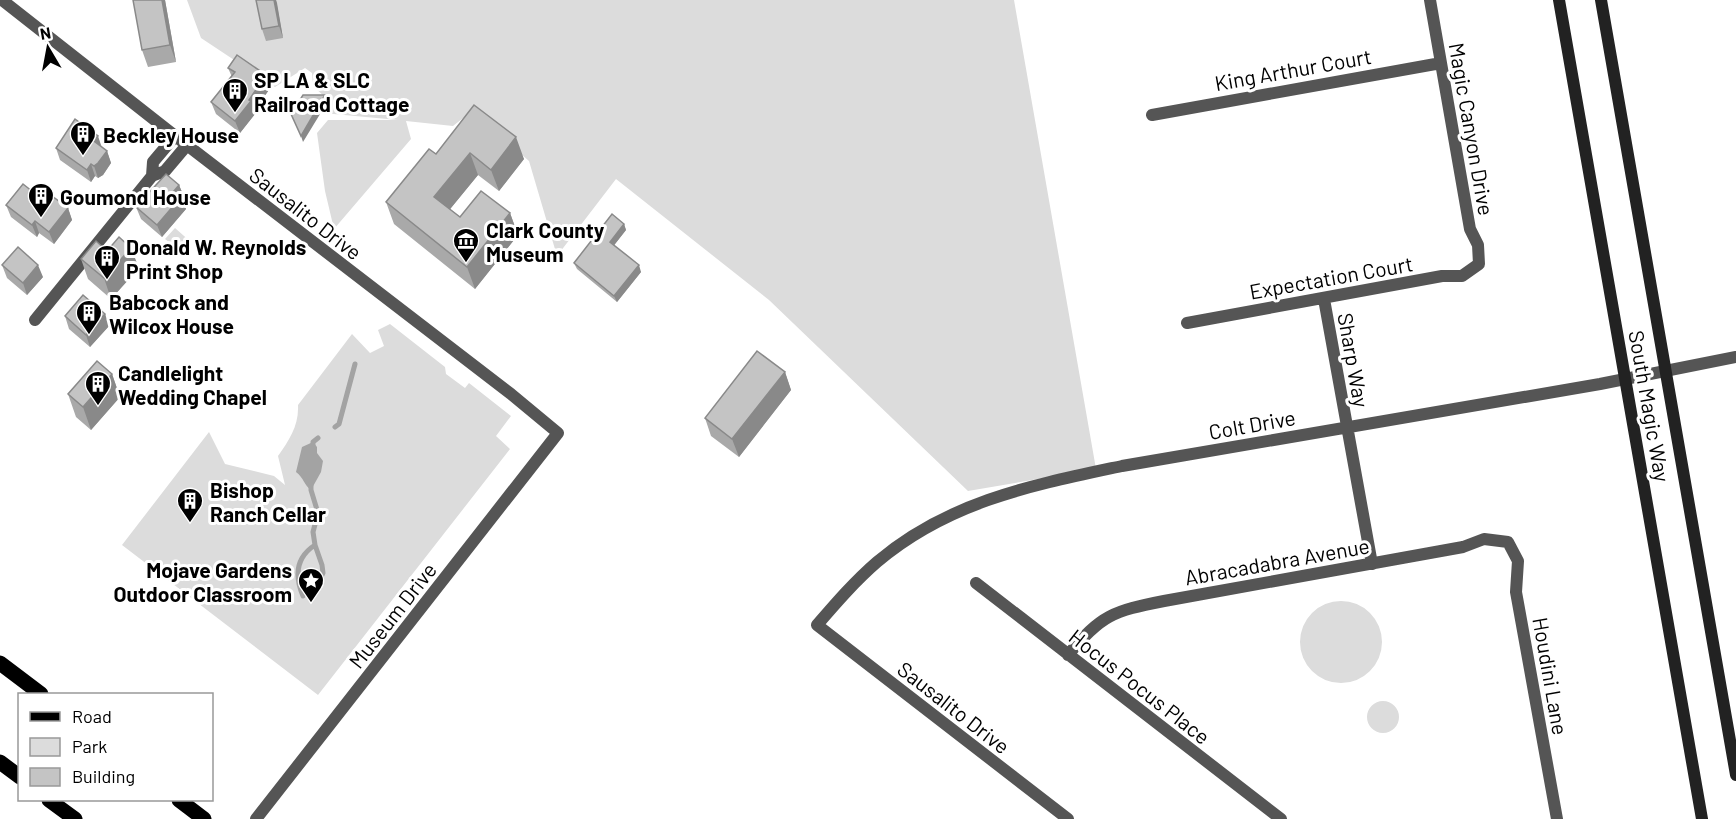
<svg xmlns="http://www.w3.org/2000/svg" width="1736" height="819" viewBox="0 0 1736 819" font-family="Barlow,sans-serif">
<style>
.green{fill:#dcdcdc}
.water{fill:#a3a3a3}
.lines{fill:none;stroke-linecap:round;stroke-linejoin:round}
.stream{stroke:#a3a3a3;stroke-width:5}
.street{stroke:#555;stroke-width:12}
.secondary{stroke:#222;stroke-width:12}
.primary{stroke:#000;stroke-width:15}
.wall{fill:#a9a9a9}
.shaded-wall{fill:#898989}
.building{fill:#c4c4c4;stroke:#898989;stroke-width:1.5}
.labels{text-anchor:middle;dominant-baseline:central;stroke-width:6;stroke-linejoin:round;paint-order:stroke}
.street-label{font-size:21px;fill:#000;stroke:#fff}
.poi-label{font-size:21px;font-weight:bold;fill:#000;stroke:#fff;text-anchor:start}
</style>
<rect width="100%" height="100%" fill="#fff"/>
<path class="green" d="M187,0h827l82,469 -128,22 -199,-191 -153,-121 -59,77 -28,-95 -57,-50 -19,15 -47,-5 5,18 -77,90 -9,-38 -8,-58 11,-13h70l-75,-7 3,-15 -13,-12 -1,-13 -7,-5 -30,19 -74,-49z
M175,228l17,15 -9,10 -18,-14z
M390,324l55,43 1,7 19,14 4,-5 42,33 -15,20 14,13 -192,246 -196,-150 87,-113 16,32 49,12 11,9 -7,-29c11,-16 21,-30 20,-51l54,-71 18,19 14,-7 -6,-16z
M1300 642a41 41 0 1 1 82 0a41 41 0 1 1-82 0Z
M1367 717a16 16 0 1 1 32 0a16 16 0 1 1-32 0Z"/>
<path class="water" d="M313,442l4,5v6l6,8 -2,11 -10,18c-7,-5 -7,-12 -15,-18l6,-25z"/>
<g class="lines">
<path class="stream" d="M335,427l4,-3 16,-60
M313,448v-6l5,-4
M311,484v6l7,23 -5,19 2,13 7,20 1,8 -10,21
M303,596c-8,-19 -8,-38 12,-51"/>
<path class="street" d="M2,0l168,132 341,262 47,39 -302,386
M1152,115l289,-52
M152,176l13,-5 22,-26
M1324,299l48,265
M35,320l117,-144 1,-14 22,-26
M1187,323l255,-47h20l17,-12 -1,-19 -8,-16 -40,-229
M976,583l305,236
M1068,655c33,-40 45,-44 96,-54l299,-54 21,-8 24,3 10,19 -2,31 41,227
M1068,819l-251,-194c19,-22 38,-44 60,-63 72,-61 156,-77 245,-96l478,-82 136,-27"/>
<path class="secondary" d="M1559,0l143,819
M1601,0l135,775"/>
<path class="primary" d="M0,663l41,31
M0,762l20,15
M49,800l26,19
M179,800l25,19"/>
</g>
<path class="wall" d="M165,0l11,62 -28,5 -6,-17z
M256,0h20l7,38 -17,3 -4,-12z
M228,68l38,7 5,12 -17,24 1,3 -15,19 -24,-19 -5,-12 21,-25z
M474,105l50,54 -25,32 -21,-16 -28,34 10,8 50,-4 8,22 -43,54 -81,-65 -8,-22 50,-48z
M102,147l5,4 4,12 -8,12 -5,3 -3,-2 -4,6 -31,-22 -4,-12z
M179,185l5,12 -2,2 4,10 -24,28 -21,-18 -5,-12z
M47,203l21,5 4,12 -18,24 -15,-11 -2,4 -26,-20 -5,-12z
M624,224l2,6 -12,15 27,27 -24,30 -40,-33 -3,-6z
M107,251l32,17 -28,31 -23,-20 -7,-20z
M2,265l41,12 -16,18 -20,-17z
M105,314l4,12 -19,21 -21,-18 -4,-13z
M785,372l6,18 -52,67 -28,-21 -6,-18z
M112,374l8,23 -29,33 -15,-13 -8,-23z"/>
<path class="shaded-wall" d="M162,0h3l11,62 -6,-17z
M274,0h2l1,3 6,35 -4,-12z
M266,75l5,12 -17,24 1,3 -15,19 -5,-12z
M325,95l3,6 -25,41 -2,-6z
M98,136l4,12 -8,-7z
M516,137l8,22 -25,32 -8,-21z
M107,151l4,12 -8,12 -5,3 -4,-12z
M470,153l8,22 -36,44 -8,-22z
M91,164l4,12 -4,6 -4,-12z
M179,185l5,12 -2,2 4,10 -24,28 -5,-12 17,-34z
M68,208l4,12 -18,24 -5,-12z
M510,213l8,22 -43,54 -8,-22z
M35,221l4,12 -2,4 -5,-12z
M624,224l2,6 -14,18 -2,-6z
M131,248l8,20 -28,31 -7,-21z
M38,265l5,12 -16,18 -4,-12z
M639,265l2,7 -24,30 -3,-6z
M105,314l4,12 -19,21 -4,-12z
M785,372l6,18 -52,67 -7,-18z
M112,374l8,23 -29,33 -8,-23z"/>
<path class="building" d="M133,0h29l8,45 -28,5z
M256,0h18l5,26 -17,3z
M237,55l29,20 -17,25 2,1 -16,20 -24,-19 24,-30 -7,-4z
M303,95h22l-24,41 -10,-22z
M474,105l42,32 -25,33 -21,-17 -36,44 26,20 21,-26 29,22 -43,54 -81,-65 43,-53 7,5z
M75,119l23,17 -4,5 13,10 -9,12 -4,3 -3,-2 -4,6 -31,-22z
M166,174l13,11 -5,6 7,6 -24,28 -21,-18z
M23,184l24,19 5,-7 16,12 -19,24 -14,-11 -3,4 -26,-20z
M612,214l12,10 -14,18 29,23 -25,31 -40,-33z
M119,237l12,11 -27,30 -23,-19 15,-18 11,10z
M18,247l20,18 -15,18 -21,-18z
M83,295l22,19 -19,21 -21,-19z
M757,351l28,21 -53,67 -27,-21z
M97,361l15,13 -29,33 -15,-13z"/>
<defs>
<symbol id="building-pin" viewBox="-11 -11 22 30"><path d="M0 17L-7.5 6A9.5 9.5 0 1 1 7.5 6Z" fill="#000" stroke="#fff"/><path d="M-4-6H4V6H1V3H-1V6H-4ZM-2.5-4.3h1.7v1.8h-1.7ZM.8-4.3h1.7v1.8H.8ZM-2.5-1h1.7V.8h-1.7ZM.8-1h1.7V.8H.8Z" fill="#fff"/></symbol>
<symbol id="museum-pin" viewBox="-11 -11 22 30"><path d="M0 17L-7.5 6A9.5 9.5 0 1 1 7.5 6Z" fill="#000" stroke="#fff"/><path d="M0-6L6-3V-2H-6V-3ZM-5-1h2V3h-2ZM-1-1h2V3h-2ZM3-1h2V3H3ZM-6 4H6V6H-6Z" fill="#fff"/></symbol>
<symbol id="sight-pin" viewBox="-11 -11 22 30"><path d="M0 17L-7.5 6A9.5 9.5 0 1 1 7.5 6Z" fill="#000" stroke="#fff"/><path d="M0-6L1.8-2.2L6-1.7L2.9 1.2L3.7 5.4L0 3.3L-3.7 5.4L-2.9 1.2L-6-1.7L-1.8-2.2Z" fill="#fff"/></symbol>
</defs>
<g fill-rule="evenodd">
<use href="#building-pin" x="220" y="76" width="30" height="40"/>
<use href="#building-pin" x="68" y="119" width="30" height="40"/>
<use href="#building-pin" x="26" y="181" width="30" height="40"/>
<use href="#museum-pin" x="451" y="226" width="30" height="40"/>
<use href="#building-pin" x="92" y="243" width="30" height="40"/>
<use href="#building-pin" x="74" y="298" width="30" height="40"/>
<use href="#building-pin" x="83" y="369" width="30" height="40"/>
<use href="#building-pin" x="175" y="486" width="30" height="40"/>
<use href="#sight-pin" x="296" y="566" width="30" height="40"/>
</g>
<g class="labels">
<g class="street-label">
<text transform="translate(1293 69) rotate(-10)">King Arthur Court</text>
<text transform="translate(1472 129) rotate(80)">Magic Canyon Drive</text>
<text transform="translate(306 213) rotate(38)">Sausalito Drive</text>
<text transform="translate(1331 277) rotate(-10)">Expectation Court</text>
<text transform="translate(1354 360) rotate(80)">Sharp Way</text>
<text transform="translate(1650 406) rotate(80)">South Magic Way</text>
<text transform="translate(1252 424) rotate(-10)">Colt Drive</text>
<text transform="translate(1277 561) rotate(-10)">Abracadabra Avenue</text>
<text transform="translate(392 615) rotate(-52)">Museum Drive</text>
<text transform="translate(1551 676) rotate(80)">Houdini Lane</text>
<text transform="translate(1140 686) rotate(38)">Hocus Pocus Place</text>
<text transform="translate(954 707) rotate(38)">Sausalito Drive</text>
</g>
<g class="poi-label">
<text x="254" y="79">SP LA &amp; SLC<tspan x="254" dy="24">Railroad Cottage</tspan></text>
<text x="103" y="134">Beckley House</text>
<text x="60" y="196">Goumond House</text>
<text x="486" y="229">Clark County<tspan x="486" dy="24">Museum</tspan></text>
<text x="126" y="246">Donald W. Reynolds<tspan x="126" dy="24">Print Shop</tspan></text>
<text x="109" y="301">Babcock and<tspan x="109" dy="24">Wilcox House</tspan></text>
<text x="118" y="372">Candlelight<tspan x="118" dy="24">Wedding Chapel</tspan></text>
<text x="210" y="489">Bishop<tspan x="210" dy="24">Ranch Cellar</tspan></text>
<text x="292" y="569" text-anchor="end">Mojave Gardens<tspan x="292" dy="24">Outdoor Classroom</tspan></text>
</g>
</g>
<rect x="18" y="693" width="195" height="108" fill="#ffffff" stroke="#999999" stroke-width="1.5"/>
<rect x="30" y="712" width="30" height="9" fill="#000000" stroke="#999999" stroke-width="1.5"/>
<text x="72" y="723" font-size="18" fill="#000000">Road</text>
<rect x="30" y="738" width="30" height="18" fill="#dcdcdc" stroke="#999999" stroke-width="1.5"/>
<text x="72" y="753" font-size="18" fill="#000000">Park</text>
<rect x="30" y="768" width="30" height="18" fill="#c4c4c4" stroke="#999999" stroke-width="1.5"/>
<text x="72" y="783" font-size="18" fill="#000000">Building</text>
<g transform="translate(48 48) rotate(350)" stroke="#ffffff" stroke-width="4.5" paint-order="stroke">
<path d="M0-4.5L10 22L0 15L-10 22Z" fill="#000000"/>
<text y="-9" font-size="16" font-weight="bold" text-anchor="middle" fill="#000000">N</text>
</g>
</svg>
